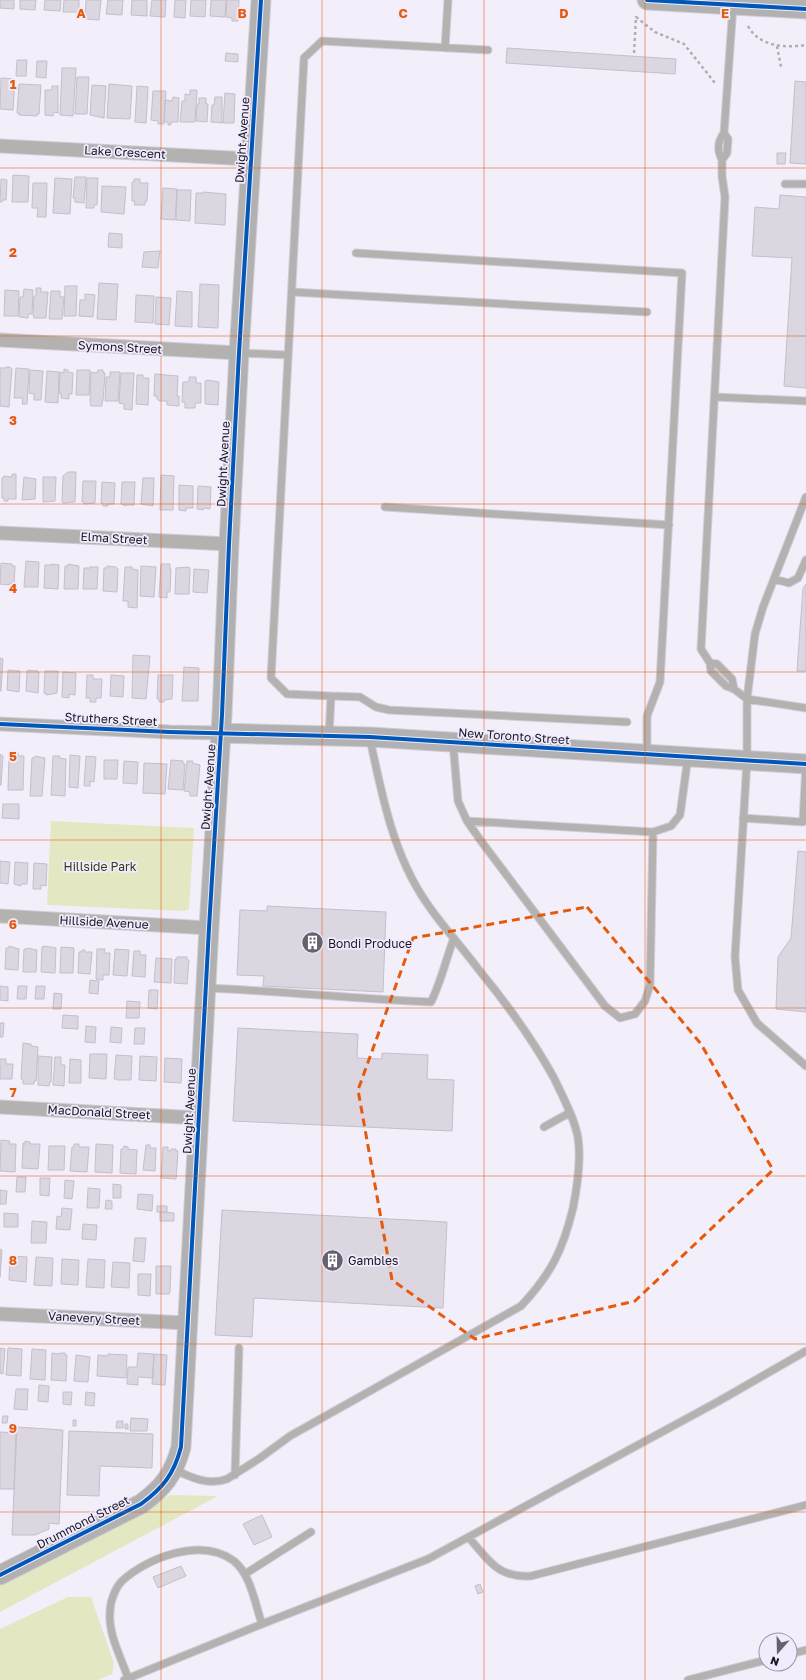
<svg xmlns="http://www.w3.org/2000/svg" width="806" height="1680" viewBox="0 0 806 1680" font-family="'Golos Text',sans-serif">
<style>
.green{fill:#e4e8c2}
.building{fill:#dbd6e0;stroke:#c4bfca}
.lines{fill:none;stroke-linecap:round;stroke-linejoin:round}
.lane-casing{stroke:#d0cdd6;stroke-width:9}
.street-casing{stroke:#d0cdd6;stroke-width:15}
.secondary-casing{stroke:#d0cdd6;stroke-width:21}
.path{stroke:#b1aeb1;stroke-width:2.5;stroke-dasharray:3 3;stroke-linecap:butt}
.lane{stroke:#b3b2b1;stroke-width:7}
.street{stroke:#b3b2b1;stroke-width:13}
.secondary{stroke:#b2b1b2;stroke-width:19}
.cycleway-casing{stroke:#f1ebfe;stroke-width:6}
.cycleway{stroke:#0057b8;stroke-width:4}
.marked{fill:none;stroke:#e8590c;stroke-width:3;stroke-dasharray:8 5;stroke-linejoin:round}
.grid{fill:none;stroke:#e8590c;stroke-width:1;stroke-opacity:0.55}
.labels{text-anchor:middle;dominant-baseline:central;stroke-width:3.5;stroke-linejoin:round;paint-order:stroke}
.street-label{font-size:12px;fill:#1a1621;stroke:#f1ebfe}
.park-label{font-size:12px;fill:#363a17;stroke:#f1ebfe}
.poi-label{font-size:12px;fill:#1a1621;stroke:#f1ebfe;text-anchor:start}
.grid-label{font-size:13px;text-anchor:middle;font-weight:bold;fill:#e8590c;stroke:#f1ebfe;stroke-width:3.5;stroke-linejoin:round;paint-order:stroke}
</style>
<rect width="100%" height="100%" fill="#f2effa"/>
<path class="green" d="M51,821l143,7 -5,81 -5,2 -137,-6z
M170,1495l48,1 -218,116v-27l136,-68z
M68,1597h23l23,66 -2,11 -14,6h-98v-51z"/>
<path class="building" d="M0,0h14v9l-14,-1z
M20,0h16l-1,10 -15,-1z
M45,0h16l-1,11 -16,-1z
M64,0h15v12h-16z
M86,0h15l-2,20 -14,-1z
M108,0h15l-1,15 -16,-1z
M132,0h15v16l-16,-1z
M152,0h14l-1,17 -15,-1z
M175,0h11l-1,18 -11,-1z
M191,0h15l-1,17 -15,-1z
M211,0h15l-1,17 -15,-1z
M227,0h12l-1,21h-6v-3l-6,-1z
M507,48l169,11 -1,15 -169,-11z
M226,53l12,1v8l-13,-1z
M17,60h10l-1,16h-10z
M37,61h10l-1,17 -10,-1z
M62,68h14l-3,48 -13,-1z
M77,77h12l-2,37h-12z
M1,78l14,1 -2,31 -13,-1z
M795,81l11,1v82l-16,-1z
M19,84l22,1 -2,29h-2v2l-18,-1v-2h-2z
M109,84l23,2 -2,33 -23,-1z
M92,85l14,1 -2,32 -14,-3z
M52,86h6v27l-4,-1 -1,4 -8,-1v-25h7z
M137,86l11,1 -2,36 -11,-1z
M190,90h7l-2,32h-15l2,-21h3v-7l5,1z
M153,91h13l-2,33h-6v-3l-7,-1z
M225,93l10,1 -1,29h-11z
M173,97l6,1 -1,24h-7v3h-3v-3h-4l1,-22 7,1z
M215,97h7v26l-11,-1 1,-17h2z
M199,98h7v6h2l-1,18 -11,-1 1,-17h2z
M777,153h9l-1,11h-8z
M13,175l16,1 -1,26h-16z
M75,177h11l-2,26 -9,-1v-4h-2z
M55,178l17,1 -2,35 -17,-1z
M87,178h11l-1,27h-3v3h-8z
M1,179l6,1 -1,20h-4v2h-2z
M134,179h6v4h8l-1,18 -2,1v3h-11l1,-4h-3v-19h2z
M33,183h14l-1,34h-9l1,-9h-6z
M102,186l24,1 -2,27 -23,-2z
M163,188l14,1 -2,31 -14,-1z
M177,190h14l-1,31 -14,-1z
M203,192l23,2 -1,31 -30,-2 1,-30h7z
M780,195l26,2v191l-22,-2 8,-128 -40,-2 3,-49 24,2z
M109,233l13,1v14l-14,-1z
M160,251l-2,17 -16,-1 2,-15z
M99,283l19,1 -2,36 -19,-1z
M200,284l19,1 -1,43 -20,-1z
M65,286h12l-1,30h-12z
M36,288h5v4h7l-2,26h-12l-1,-3 1,-19h2z
M24,289l9,1 -1,24h-4v4l-9,-1 1,-20h3z
M5,290l14,1 -1,25h-14z
M51,291h9v6h4l-2,22h-13z
M177,291l15,1v35l-17,-1z
M85,294l10,1 -2,22 -14,-1 1,-16h5z
M136,295l18,1 -1,27 -18,-1z
M156,297l15,1 -2,27 -14,-1z
M6,367h4l2,2 -3,38 -9,-1v-38h6z
M16,368l13,1 -2,35h-5l1,-6h-9z
M64,369l4,1v2l5,1 -1,21h-3v5l-8,-1v-4l-2,-1 1,-21 4,1z
M30,370l13,1 -2,29h-7v-6l-5,-1z
M77,370h13l-1,25h-13z
M98,370h5v3h2l-2,28 -1,1v4h-11l-1,-5 1,-29 6,1z
M47,371l12,1 -1,31 -13,-1z
M110,372h10l-2,29h-13l1,-22v-2h4z
M121,373h13l-2,37 -8,-1v-5l-5,-1z
M155,374l23,2 -1,20h2v10l-12,-1v-4h-8l-2,-2v-3h-3z
M137,375h6v3h6l-1,27 -12,-1z
M189,377h7v6h5v20h-6v5h-10v-6h-3l1,-20h6z
M208,380l11,2 -1,23 -13,-1v-23z
M68,472h8l-1,30 -11,1 -2,-1 1,-26z
M12,474h4v25h-8v2h-4v-3h-2v-20l2,-2 8,1z
M161,475l13,1 -1,34h-13z
M24,477l12,2 -1,20 -13,1z
M43,477h13l-1,24 -12,1z
M143,478h11l-1,28 -12,-2z
M83,481h13l-1,22 -11,1v-2h-2z
M102,482l13,1 -1,21h-6v2h-5v-3h-2z
M122,482h13l-1,23h-8v1l-5,-2z
M179,485l14,1v22h-7v3l-7,-1z
M198,486l13,1 -1,22 -7,-1v2l-6,-1z
M26,561l13,1 -1,25h-14z
M1,563l11,1v2h3l-1,18h-5v1l-9,-1z
M52,564l7,1 -1,24 -14,-1 1,-23h7z
M68,564l11,2 -1,23h-14l1,-23h3z
M161,564h9v5h1l-1,23h-3v6l-8,-1z
M107,566l9,1 2,2 -1,23 -14,-1 1,-23h3z
M141,566l15,1 -2,30 -14,-1z
M90,567h8l-1,22h-14l1,-21h6z
M125,567h7v2l6,1 -1,38 -9,-1v-6h-5z
M189,567l1,2 -1,25h-14l1,-26z
M194,569l15,1 -2,23 -14,-1z
M806,584v87h-9l6,-83z
M133,655l17,1 -4,43 -14,-1z
M0,658l3,1 -2,32h-1z
M184,667l15,1 -1,33h-16z
M8,670l12,1 -1,21 -12,-2z
M28,670l7,1 2,-1v2h2l-1,21 -12,-2 1,-20h1z
M45,671h13l-1,22 -11,2v-2h-2z
M63,672l13,1 -1,22 -6,-1v4l-7,-1z
M87,675h6v4h9l-1,19h-5v4h-6v-4h-4z
M111,675l13,1 -1,21 -13,-1z
M158,675h15l-1,24 -8,1v2h-5v-3h-2z
M11,752h7v4h6l-1,34h-15l1,-34h2z
M0,754l3,2 -2,29h-1z
M70,755l10,1 -2,32 -9,-1z
M35,756l10,2 -3,38h-12l2,-38 3,-1z
M53,756h7l-1,2 7,1 -1,37 -14,-1z
M86,756l10,1 -2,25 -4,-1v5h-6z
M104,760h14l-1,19h-13z
M171,760l12,1v3h2l-2,26 -15,-1z
M124,761l14,1 -1,22 -14,-1z
M187,761h6l-1,2 8,2 -3,31h-7v-4l-6,-1z
M144,763l23,1 -2,30 -22,-1z
M3,804h16v15l-17,-1z
M798,851l8,1v160l-30,-3 2,-52 13,-19z
M0,861l10,1 -2,22 -8,-1z
M15,862l13,1 -1,21h-6v2l-7,-2z
M34,863l13,1 -1,22 -5,-1v4h-8z
M267,906l119,6 -3,80 -120,-6 1,-10 -27,-1 3,-65 27,1z
M9,946l10,3 -1,21 -13,-1 1,-21h3z
M44,946l12,2 -1,25 -14,-1 1,-25z
M61,947l13,1 -1,25h-13z
M27,948l10,2 -1,22h-13l1,-23h3z
M97,949h8l-1,4h6l-1,22h-6v5l-7,-1z
M115,949l14,1 -2,26 -14,-1z
M82,950h3v2h7l-2,22 -12,-1 1,-21h2z
M134,951h6v4h6l-1,22 -13,-1z
M177,957h10v3h2l-2,24 -13,-1 1,-24h2z
M156,958l16,1 -1,24 -17,-1z
M90,980l9,1 -1,13 -9,-1z
M0,986l8,1v14l-8,-1z
M18,986h9l-1,13h-9z
M36,986h9l-1,13h-9z
M149,990h9l-1,19 -9,-1z
M54,993l8,1 -1,15h-8z
M127,1001l13,1 -1,16h-13z
M63,1015l15,1v13l-16,-1z
M0,1023h4l-1,14h-3z
M86,1026l10,1 -1,16 -10,-1z
M111,1027l11,1 -1,15 -11,-1z
M135,1028h10l-1,16h-10z
M238,1028l120,6 -1,24 25,1v-6l46,2 -1,24 27,1 -2,51 -219,-10z
M23,1043l8,1v2l7,1 -2,34h-2v3h-11v-4l-2,-1z
M90,1054h17l-1,25 -17,-1z
M116,1055l16,1 -1,24h-14v-1h-3z
M38,1056l14,1 -1,25h-1l-1,4 -11,-1z
M140,1056l17,1 -1,24 -17,-1z
M55,1057h6v8h4l-1,21 -11,-1z
M165,1058l17,1 -1,24 -17,-1z
M0,1059h6v5h7l-1,15h-12z
M70,1059l11,1v23h-12z
M1,1140l9,1 -1,3h7l-1,28 -15,-1z
M25,1141l5,1v2h10l-2,25 -16,-1 1,-25 2,1z
M74,1144h5v3h10l-2,25 -17,-1 2,-24h2z
M96,1144l17,1 -1,28 -17,-1z
M146,1145h4v3h6l-1,23 -12,-1z
M49,1146h16l-1,24h-16z
M124,1146l4,1v2l9,1 -1,24 -16,-1 1,-24h2z
M163,1147h5v4h2l1,-2h5v2h2l-2,28 -15,-1z
M17,1177h9l-1,15h-9z
M40,1178h10l-1,18 -9,-1z
M65,1180l9,1 -2,18 -8,-1z
M113,1184l8,1v13h-8z
M88,1188l12,1 -1,19h-12z
M0,1190l7,1 -1,13h-6z
M138,1194l15,1 -1,16 -15,-2z
M106,1200l6,1v8h-7z
M157,1206h10v6h-10z
M62,1208l10,1 -2,21 -14,-1 1,-13 4,1z
M222,1210l225,12 -4,86 -189,-10 -2,39 -37,-2z
M160,1212l14,1v8h-14z
M4,1213l14,1v13h-14z
M32,1221l15,1 -1,21h-15z
M83,1224l14,1 -1,15 -14,-1z
M135,1238h11l-2,24 -11,-1z
M0,1249l2,1 -2,27z
M10,1256l17,1 -1,25 -17,-2z
M36,1257l17,1 -1,28 -18,-1z
M62,1259l17,1 -1,25 -17,-1z
M88,1259l17,1 -1,28 -18,-1z
M113,1262l17,1 -1,25 -18,-1z
M156,1266h15l-1,25 -1,3h-13z
M138,1274h13l-1,22 -12,-1z
M0,1348l5,1 -2,25 -3,-1z
M8,1348l14,1 -1,27 -15,-1z
M32,1349l14,1 -1,30 -15,-1z
M52,1353l8,1v-1h5v2h2l-1,26 -15,-1z
M138,1353l16,1 -1,24 -15,-1v8l-11,-1 1,-17h9z
M108,1354l19,1 -1,23 -29,-2 1,-21 10,1z
M154,1354l13,1 -2,30 -13,-1z
M76,1355l14,2 -2,25 -14,-1z
M39,1385l10,1 -1,16 -10,-1z
M16,1389h12l-1,21 -13,-1z
M63,1392h9l-1,13 -8,-1z
M86,1392l9,1 -1,13 -9,-1z
M3,1416h5l-1,7h-5z
M131,1418l17,1 -1,12h-17z
M73,1420h3v6h-3z
M117,1421h6v7h-7z
M125,1424h3v5h-3z
M17,1427l46,3 -4,94 -10,-1v6l-14,6h-23z
M69,1431l84,3 -1,34 -52,-2 -1,30 -32,-1z
M0,1432l16,1 -2,56h-14z
M262,1515l10,22 -18,8 -11,-21z
M181,1566l5,10 -28,12 -5,-11z
M480,1584l3,8 -5,2 -3,-8z"/>
<g class="lines">
<defs>
<path id="lane" d="M445,48l3,-48
M724,133l4,6 -1,14 -5,7v16l3,21 -24,452 9,14 1,8 15,15 8,3 13,10 59,9
M722,160c-5,-10 -5,-18 2,-27l9,-127
M785,184h21
M356,253l326,20 -22,409 -13,34v38
M292,292l355,20
M241,353l47,2
M715,397l91,4
M385,507l284,18
M774,579l15,4 9,-5 8,-18
M710,663l7,1 15,15 2,10
M331,696l29,1 16,10 13,3 238,12
M329,736l2,-40 -44,-2 -16,-16 33,-620 18,-17 166,9
M453,743l5,58 9,20 186,11 18,-6 9,-11 8,-58
M743,818l60,4 3,-58
M467,821l14,20 124,165 15,12 15,-4 10,-13 5,-16 3,-153
M206,988c75,3 150,11 225,14 10,-20 15,-43 23,-64
M806,1066l-49,-43 -19,-33 -3,-33 12,-196v-62l8,-65 8,-27 43,-110
M544,1127l25,-14
M173,1469c17,8 35,17 54,10l33,-21 30,-22 231,-130c30,-32 42,-56 52,-98 4,-20 8,-50 5,-70 -3,-19 -16,-43 -24,-60 -21,-38 -47,-74 -75,-108 -17,-23 -37,-44 -53,-68 -33,-48 -44,-107 -56,-163
M235,1475l4,-127
M469,1538c20,22 28,40 62,38l275,-71
M245,1574l66,-42
M790,1654l16,-4
M128,1678c-7,-21 -20,-44 -18,-66 0,-10 5,-24 12,-31 26,-24 80,-44 112,-20 17,14 21,43 28,63
M124,1680l138,-56 166,-65 291,-158 87,-50
M688,1680l78,-20"/>
<path id="street" d="M0,146l250,13
M0,340l239,13
M0,533l229,11
M0,724l170,8 51,1
M0,916l209,12
M0,1107l199,11
M0,1314l187,9"/>
<path id="secondary" d="M647,0l159,9
M221,733l149,4 436,27
M0,1575l141,-71c22,-16 33,-30 40,-57l28,-519 13,-213 7,-171 10,-191 22,-353"/>
</defs>
<use href="#lane" class="lane-casing"/>
<use href="#street" class="street-casing"/>
<use href="#secondary" class="secondary-casing"/>
<path class="path" d="M748,26c11,21 38,22 58,19
M777,46l4,21
M634,53l2,-36 19,15 29,12 31,39"/>
<use href="#lane" class="lane"/>
<use href="#street" class="street"/>
<use href="#secondary" class="secondary"/>
<defs>
<path id="cycleway" d="M647,0l159,9
M0,724l170,8 200,5 436,27
M0,1575l141,-71c22,-16 33,-30 40,-57l28,-519 13,-213 7,-171 10,-191 22,-353"/>
</defs>
<use href="#cycleway" class="cycleway-casing"/>
<use href="#cycleway" class="cycleway"/>
</g>
<path class="marked" d="M587,907l114,137 72,126 -138,131 -160,38 -83,-59 -34,-190 55,-152z"/>
<path class="grid" d="M161,0v1680M322,0v1680M484,0v1680M645,0v1680M0,168h806M0,336h806M0,504h806M0,672h806M0,840h806M0,1008h806M0,1176h806M0,1344h806M0,1512h806"/>
<defs>
<symbol id="building-disc" viewBox="-11 -11 22 22"><circle r="9.5" fill="#66626d" stroke="#f1ebfe"/><path d="M-4-6H4V6H1V3H-1V6H-4ZM-2.5-4.3h1.7v1.8h-1.7ZM.8-4.3h1.7v1.8H.8ZM-2.5-1h1.7V.8h-1.7ZM.8-1h1.7V.8H.8Z" fill="#fff"/></symbol>
</defs>
<g fill-rule="evenodd">
<use href="#building-disc" x="300" y="930" width="25" height="25"/>
<use href="#building-disc" x="320" y="1248" width="25" height="25"/>
</g>
<g class="labels">
<g class="street-label">
<text transform="translate(242 140) rotate(-86)">Dwight Avenue</text>
<text transform="translate(125 152) rotate(3)">Lake Crescent</text>
<text transform="translate(120 347) rotate(3)">Symons Street</text>
<text transform="translate(223 464) rotate(-87)">Dwight Avenue</text>
<text transform="translate(114 538) rotate(3)">Elma Street</text>
<text transform="translate(111 719) rotate(3)">Struthers Street</text>
<text transform="translate(514 736) rotate(4)">New Toronto Street</text>
<text transform="translate(208 787) rotate(-86)">Dwight Avenue</text>
<text transform="translate(104 922) rotate(3)">Hillside Avenue</text>
<text transform="translate(189 1111) rotate(-87)">Dwight Avenue</text>
<text transform="translate(99 1112) rotate(3)">MacDonald Street</text>
<text transform="translate(94 1318) rotate(3)">Vanevery Street</text>
<text transform="translate(83 1522) rotate(-27)">Drummond Street</text>
</g>
<g class="park-label">
<text x="100" y="866">Hillside Park</text>
</g>
<g class="poi-label">
<text x="328" y="943">Bondi Produce</text>
<text x="348" y="1260">Gambles</text>
</g>
</g>
<g class="grid-label">
<text x="81" y="18">A</text>
<text x="242" y="18">B</text>
<text x="403" y="18">C</text>
<text x="564" y="18">D</text>
<text x="725" y="18">E</text>
<text x="13" y="89">1</text>
<text x="13" y="257">2</text>
<text x="13" y="425">3</text>
<text x="13" y="593">4</text>
<text x="13" y="761">5</text>
<text x="13" y="929">6</text>
<text x="13" y="1097">7</text>
<text x="13" y="1265">8</text>
<text x="13" y="1433">9</text>
</g>
<g transform="translate(778 1652) rotate(200)"><circle r="19" fill="#f1ebfe" stroke="#9b96a6"/>
<path d="M0-3L7 15L0 10L-7 15Z" fill="#66626d"/>
<text y="-6" font-size="11" font-weight="bold" text-anchor="middle" fill="#1a1621">N</text>
</g>
</svg>
